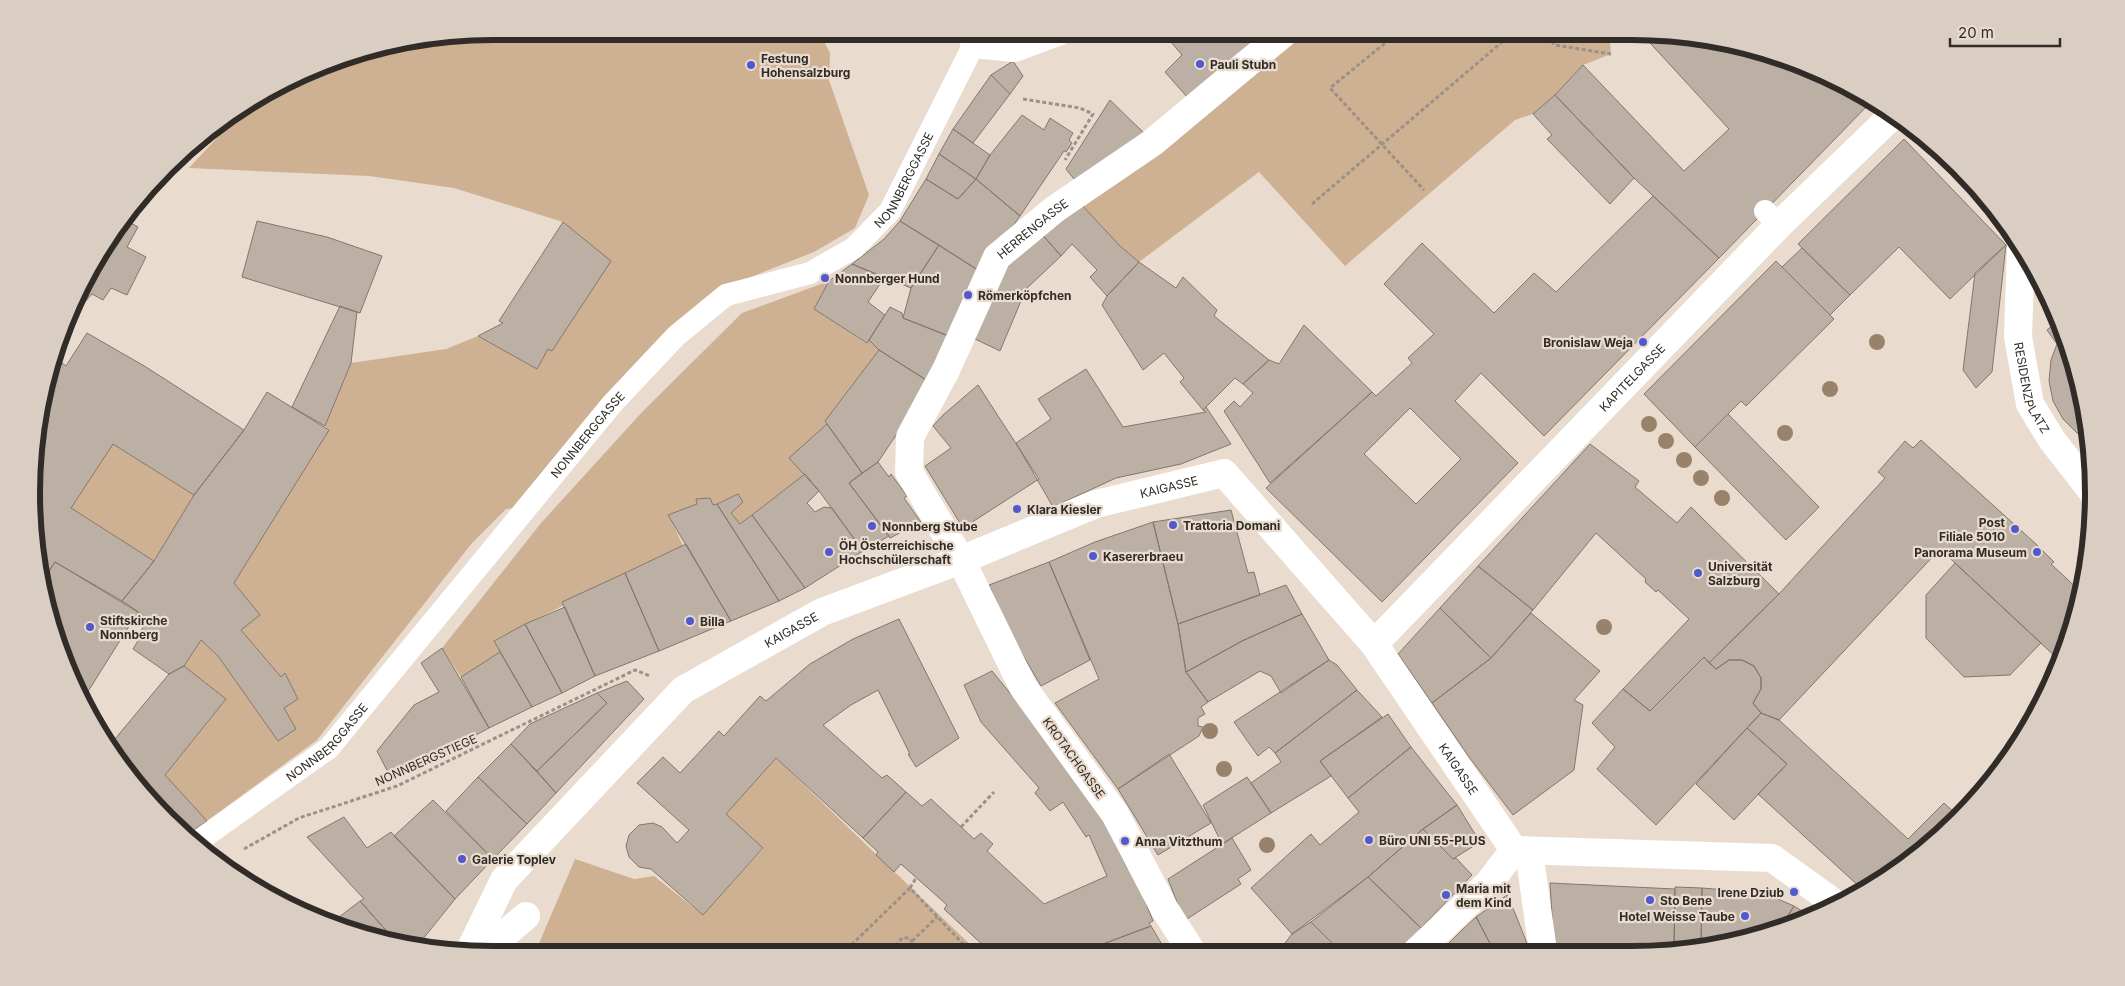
<svg xmlns="http://www.w3.org/2000/svg" width="2125" height="986" viewBox="0 0 2125 986" font-family="Inter,sans-serif">
<style>
.green{fill:#ceb193}
.building{fill:#bcb0a4;stroke:#83776c;fill-rule:evenodd}
.lines{fill:none;stroke-linecap:round;stroke-linejoin:round}
.path{stroke:#9b9188;stroke-width:3;stroke-dasharray:4 2.5;stroke-linecap:butt}
.lane{stroke:#fff;stroke-width:22}
.street{stroke:#fff;stroke-width:28}
.tree{fill:#99826a}
.poi-dot{fill:#5258ce;stroke:#e9dccf;stroke-width:2}
.labels{text-anchor:middle;dominant-baseline:central;stroke-width:4.5;stroke-linejoin:round;paint-order:stroke}
.poi-label{font-size:12px;font-weight:bold;fill:#312c27;stroke:#e9dccf;text-anchor:start}
.street-label{font-size:12px;fill:#312c27;stroke:#e9dccf}
.rim{fill:none;stroke:#312c27;stroke-width:6}
</style>
<rect width="100%" height="100%" fill="#e9dccf"/>
<path class="green" d="M493,31h326l11,22 -1,27 40,115 -14,33 -41,24 -86,34 -209,222 -13,1 -34,34 -155,197 -110,81 -42,-46 61,-76 -42,-33 17,-26 17,16 60,85 18,-12 -12,-21 14,-9 -13,-26 -4,4 -40,-47 18,-15 -25,-32 95,-153 -4,-4 26,-63 95,-14 32,-13 59,33 11,-20 4,2 58,-90 -47,-39 -109,-34 -85,-12 -180,-8 63,-68 10,-7 82,-37z
M1309,31h300l2,23 -28,11 -28,30 -22,19 -18,6 -170,146 -86,-94 -120,90 -19,-16 -40,-43 95,-62z
M829,281l-15,28 52,34 3,-3 10,10 -54,71 2,3 -37,34 15,16 -65,50 -9,-11 12,-11 -5,-8 -25,11 -3,-7 -14,1 1,5 -28,11 14,31 -189,94 6,12 -39,25 -19,-29 99,-125 103,-113 98,-97z
M113,444l81,51 -40,66 -83,-53z
M776,758l203,195 -445,2 41,-96 59,20 20,-3 49,39 60,-66 -37,-35z"/>
<path class="building" d="M1171,31h85l3,4 -71,63 -23,-26 17,-17 -16,-19z
M1640,32l82,8 86,26 54,29 8,8 -151,155 -85,-80 -79,-83 28,-30 101,106 45,-42z
M1013,61l10,15 -13,18 -19,-19z
M991,75l19,19 -37,49 -20,-14z
M1555,95l79,83 -24,26 -63,-65 5,-4 -19,-21z
M1110,100l36,35 -68,49 -12,-15z
M1022,115l22,15 6,-12 23,15 -4,7 3,3 -6,9 -2,-1 -44,65 -44,-37 14,-24z
M953,129l37,26 -14,24 -37,-25z
M1904,139l102,106 -56,54 -51,-52 -49,48 -52,-51z
M939,154l37,25 -18,20 -32,-20z
M926,179l32,20 18,-20 44,37 -39,56 -81,-51z
M1653,196l66,62 -175,178 -63,-63 -26,28 63,62 -136,139 -116,-114 106,-96 4,4 36,-33 -4,-5 26,-24 -50,-50 38,-41 72,70 40,-40 22,19zM1410,408l51,51 -45,45 -52,-50z
M1080,203l40,43 19,16 -32,34 -17,-19 7,-7 -25,-26 -11,12 -21,-24z
M127,221l11,6 -11,20 19,10 -19,38 -16,-7 -8,12 -11,-6 -19,21 20,-53z
M257,221l70,16 55,19 -22,57 -118,-36z
M900,221l39,24 -28,43 -59,-24 32,-25z
M563,222l48,39 -59,90 -4,-2 -11,20 -59,-33 25,-13 -4,-2z
M1040,232l21,24 -35,33 -26,62 -27,-13 33,-75z
M939,245l42,27 -30,65 -48,-19 8,-30z
M2006,245l-14,127 -16,16 -13,-18 12,-97z
M1802,248l48,47 -20,20 -48,-48z
M1776,261l58,58 -88,87 -5,-5 -46,46 -51,-53z
M1139,262l37,26 7,-11 34,33 -3,6 55,44 -26,24 -8,-6 -32,32 -23,-28 4,-4 -20,-25 -21,17 -41,-65 5,-9z
M852,264l32,14 -16,24 17,13 -18,28 -53,-34 15,-28z
M2034,270l24,46 27,87 4,37 -12,-7 -14,-14 -10,-18 -4,-20 2,-21 6,-16 -10,-14 10,-9 -32,-45z
M340,306l17,6 -6,51 -26,63 -33,-19z
M890,307l12,6 1,5 48,19 -20,46 -52,-33 -10,-10z
M1304,325l68,67 -102,91 -46,-72 10,-10 6,6 13,-14 -10,-9 26,-24 10,4z
M87,333l59,34 98,63 -50,65 -81,-51 -42,64 83,53 -32,40 -67,-39 -8,12 -8,-5 -4,-15 5,-147 3,-5 -2,-2 7,-15 4,3 4,-8 -3,-3 9,-14 4,3z
M879,350l52,33 -53,79 -16,11 -37,-52z
M1086,369l37,58 83,-15 -3,-2 3,-3 25,37 -50,20 -65,14 -63,29 -37,-64 35,-24 -13,-20z
M978,385l61,94 -76,49 -38,-62 26,-18 -18,-22 10,-11z
M267,392l62,38 -95,153 26,32 -19,15 40,47 4,-4 13,26 -14,9 12,21 -18,12 -60,-85 -17,-16 -17,26 -15,8 -36,-25 5,-8 -3,-2 14,-20 -27,-18 32,-40 40,-66 50,-65z
M1728,414l91,93 -33,33 -91,-93z
M827,424l35,49 -13,10 40,53 -26,15 -44,-60 -30,-33z
M1921,440l115,104 18,18 -3,2 31,29 -21,69 -121,-113 -161,171 -18,-7 -8,-10 8,-14v-11l-7,-12 -12,-6h-13l-13,9 -7,-6 70,-69 106,-116 -7,-6 27,-31 8,7z
M1590,444l49,37 -4,6 42,36 14,-16 88,87 -70,69 -5,-6 -54,54 -27,-22 66,-70 -31,-29 -2,2 -11,-10 1,-3 -50,-46 -63,77 -55,-44z
M878,462l11,15 2,-3 16,22 -3,2 17,24 -31,16 -41,-55z
M805,474l14,17 -12,12 8,9 9,-5 8,1 31,43 -58,37 -53,-73z
M738,494l5,8 -12,11 9,11 12,-9 53,73 -26,13 -62,-97z
M710,498l3,7 4,-1 62,97 -48,20 -63,-106 29,-11 -1,-5z
M1231,510l17,63 6,-1 6,23 -82,29 -25,-102z
M1153,522l25,102 8,48 22,30 -7,5 4,7 -7,4v8l5,1 -4,9 -81,53 -63,-86 44,-24 -50,-117 46,-20z
M686,544l45,77 -72,30 -34,-78z
M55,562l83,50 -56,89 -26,-59 -17,-73 8,5z
M1049,562l41,98 -49,26 -30,-51 -22,-50z
M1955,563l86,80 -31,32 -46,2 -38,-39v-43z
M1478,566l55,44 -42,48 -51,-50z
M625,573l34,78 -64,25 -33,-74z
M1286,585l16,29 -60,27 -56,31 -8,-48z
M565,607l30,69 -33,17 -37,-69z
M1440,608l51,50 -59,45 -34,-49z
M1531,613l69,58 -26,29 9,5 -9,65 -61,45 -44,-58 -37,-54 59,-45z
M1302,614l27,46 -48,33 -10,-17 -11,-5 -52,31 -22,-30 56,-31z
M899,619l60,119 -43,29 -8,-13h2l-32,-64 -27,15 -28,20 59,53 5,-3 19,17 -43,46 -87,-80 -50,56 37,34 -60,67 -52,-46 -12,-2 -10,-10 -3,-11 3,-11 10,-10 14,-2 9,4 15,16 12,-13 -52,-47 26,-26 17,16 39,-42 5,5 36,-40 6,5 44,-37 43,-25z
M525,624l37,69 -30,14 -38,-66z
M442,648l47,80 -97,52 -15,-29 37,-46 25,-13 -18,-29z
M500,652l32,55 -43,21 -28,-51z
M1704,657l12,12 13,-9h13l12,6 7,12v11l-8,14 8,10 -105,112 -59,-56 18,-22 -23,-24 31,-34 27,22z
M1329,660l8,5 20,25 -82,63 -6,-6 -11,9 -24,-34z
M184,666l42,33 -61,76 42,46 -22,15 -75,-91 59,-71z
M992,671l94,115 42,83 4,-1 21,53 -4,2 2,3 -72,27h-80l-9,-9 -4,4 -42,-39 3,-4 -46,-41 -7,8 -18,-17 2,-3 -15,-14 43,-46 16,14 9,-7 43,40 7,-6 12,11 -6,7 57,53 63,-28 -18,-41 -3,2 -23,-35 -13,9 -15,-18 4,-5 -58,-66 -17,-37z
M627,681l17,18 -88,94 -19,-22 70,-68 -10,-10z
M1357,690l25,27 -62,44 11,15 -60,37 -20,-30 30,-21 -6,-9z
M597,693l10,10 -70,68 -26,-27 19,-20z
M1761,713l18,7 129,119 36,-36 13,12 -44,44 -51,30 -104,-95 29,-30 -40,-36z
M1388,714l23,33 -63,51 -28,-37z
M1747,728l40,36 -53,56 -38,-36z
M511,744l45,49 -29,31 -49,-47z
M1411,747l46,58 -34,24 -55,48 -76,57 -41,-46 60,-54 9,11 39,-33 -11,-14z
M1169,754l42,69 -53,32 -40,-66z
M478,777l49,47 -34,35 -47,-48z
M1247,777l24,36 -49,31 -19,-39z
M433,800l60,59 -38,40 -61,-63z
M1457,805l23,37 -27,17 -30,-30z
M344,817l23,31 24,-16 64,67 -37,46 -2,-2 -4,4 -14,-3 -38,-43 4,-2 -57,-62z
M1423,829l30,30 3,-1 16,17 -51,53 -53,-51z
M1232,838l19,32 -13,9 3,5 -54,35 -7,-9 -12,-31z
M1368,877l53,51 -23,24h-57l-30,-30z
M1550,883l125,6 -1,62h-108v-2l-12,-1z
M1675,887l27,1 -1,60 -8,3h-19z
M1702,888l62,5 30,13 -13,21 -80,21z
M1507,895l8,18 15,38h-36l-18,-34z
M360,901l38,43 -68,-20z
M1794,906l18,11 -31,10z
M1476,917l18,34 -54,1 21,-21z
M1311,922l30,30h-63l14,-18z
M1151,926l16,27h-88z"/>
<g class="lines">
<path class="path" d="M1400,31l-70,57 94,102
M1543,31l12,14 56,9
M1023,99l57,9 13,6 -28,46
M1312,204l203,-173
M961,827l33,-35
M244,849l55,-31 98,-32 238,-116 15,6
M910,888l6,-10
M912,941l25,-24
M899,953l-2,-9 5,-6h7l5,6 -2,9
M842,954l68,-66 55,58 -8,7"/>
<g class="lane">
<path d="M1765,211l14,14"/>
<path id="s1" d="M194,844l135,-96 283,-344 64,-68 50,-41 84,-22 44,-25 36,-37 84,-167 -9,-13"/>
</g>
<g class="street">
<path d="M974,44l40,4 46,-17"/>
<path id="s2" d="M2021,246l-3,91 12,67 22,36 42,54"/>
<path id="s3" d="M1374,644l405,-419 115,-111"/>
<path d="M1529,852l14,99"/>
<path id="s4" d="M469,952l35,-72 179,-190 139,-78 139,-52 135,-56 128,-31 150,171 140,206 258,8 64,46"/>
<path id="s5" d="M1192,952l-28,-44 -49,-94 -92,-127 -62,-127 -52,-88 1,-35 36,-67 51,-113 58,-48 97,-66 134,-112"/>
<path d="M1416,952l72,-68 26,-34"/>
<path d="M482,954l44,-38"/>
</g>
</g>
<g class="tree">
<circle cx="1877" cy="342" r="8"/>
<circle cx="1830" cy="389" r="8"/>
<circle cx="1649" cy="424" r="8"/>
<circle cx="1785" cy="433" r="8"/>
<circle cx="1666" cy="441" r="8"/>
<circle cx="1684" cy="460" r="8"/>
<circle cx="1701" cy="478" r="8"/>
<circle cx="1722" cy="498" r="8"/>
<circle cx="1604" cy="627" r="8"/>
<circle cx="1210" cy="731" r="8"/>
<circle cx="1224" cy="769" r="8"/>
<circle cx="1267" cy="845" r="8"/>
</g>
<g class="poi-dot">
<circle cx="1200" cy="64" r="5"/>
<circle cx="751" cy="65" r="5"/>
<circle cx="825" cy="278" r="5"/>
<circle cx="968" cy="295" r="5"/>
<circle cx="1643" cy="342" r="5"/>
<circle cx="1017" cy="509" r="5"/>
<circle cx="1173" cy="525" r="5"/>
<circle cx="872" cy="526" r="5"/>
<circle cx="2015" cy="529" r="5"/>
<circle cx="829" cy="552" r="5"/>
<circle cx="2037" cy="552" r="5"/>
<circle cx="1093" cy="556" r="5"/>
<circle cx="1698" cy="573" r="5"/>
<circle cx="690" cy="621" r="5"/>
<circle cx="90" cy="627" r="5"/>
<circle cx="1369" cy="840" r="5"/>
<circle cx="1125" cy="841" r="5"/>
<circle cx="462" cy="859" r="5"/>
<circle cx="1794" cy="892" r="5"/>
<circle cx="1446" cy="895" r="5"/>
<circle cx="1650" cy="900" r="5"/>
<circle cx="1745" cy="916" r="5"/>
</g>
<g class="labels">
<g class="poi-label">
<text x="761" y="58">Festung<tspan x="761" dy="14">Hohensalzburg</tspan></text>
<text x="1210" y="64">Pauli Stubn</text>
<text x="835" y="278">Nonnberger Hund</text>
<text x="978" y="295">Römerköpfchen</text>
<text x="1633" y="342" text-anchor="end">Bronislaw Weja</text>
<text x="1027" y="509">Klara Kiesler</text>
<text x="2005" y="522" text-anchor="end">Post<tspan x="2005" dy="14">Filiale 5010</tspan></text>
<text x="1183" y="525">Trattoria Domani</text>
<text x="882" y="526">Nonnberg Stube</text>
<text x="839" y="545">ÖH Österreichische<tspan x="839" dy="14">Hochschülerschaft</tspan></text>
<text x="2027" y="552" text-anchor="end">Panorama Museum</text>
<text x="1103" y="556">Kasererbraeu</text>
<text x="1708" y="566">Universität<tspan x="1708" dy="14">Salzburg</tspan></text>
<text x="100" y="620">Stiftskirche<tspan x="100" dy="14">Nonnberg</tspan></text>
<text x="700" y="621">Billa</text>
<text x="1379" y="840">Büro UNI 55-PLUS</text>
<text x="1135" y="841">Anna Vitzthum</text>
<text x="472" y="859">Galerie Toplev</text>
<text x="1456" y="888">Maria mit<tspan x="1456" dy="14">dem Kind</tspan></text>
<text x="1784" y="892" text-anchor="end">Irene Dziub</text>
<text x="1660" y="900">Sto Bene</text>
<text x="1735" y="916" text-anchor="end">Hotel Weisse Taube</text>
</g>
<g class="street-label">
<text stroke="none"><textPath href="#s1" startOffset="992">NONNBERGGASSE</textPath></text>
<text stroke="none"><textPath href="#s5" startOffset="839">HERRENGASSE</textPath></text>
<text stroke="none"><textPath href="#s3" startOffset="371">KAPITELGASSE</textPath></text>
<text stroke="none"><textPath href="#s2" startOffset="144">RESIDENZPLATZ</textPath></text>
<text stroke="none"><textPath href="#s1" startOffset="572">NONNBERGGASSE</textPath></text>
<text stroke="none"><textPath href="#s4" startOffset="870">KAIGASSE</textPath></text>
<text stroke="none"><textPath href="#s4" startOffset="465">KAIGASSE</textPath></text>
<text stroke="none"><textPath href="#s1" startOffset="168">NONNBERGGASSE</textPath></text>
<text transform="translate(1074 758) rotate(54)">KROTACHGASSE</text>
<text transform="translate(426 760) rotate(-24)">NONNBERGSTIEGE</text>
<text stroke="none"><textPath href="#s4" startOffset="1305">KAIGASSE</textPath></text>
</g>
</g>
<path d="M0 0H2125V986H0ZM493 40H1632A453 453 0 0 1 2085 493V493A453 453 0 0 1 1632 946H493A453 453 0 0 1 40 493V493A453 453 0 0 1 493 40Z" fill="#dacec2" fill-rule="evenodd"/>
<path class="rim" d="M493 40H1632A453 453 0 0 1 2085 493V493A453 453 0 0 1 1632 946H493A453 453 0 0 1 40 493V493A453 453 0 0 1 493 40Z"/>
<path d="M1950 38v8h110v-8" fill="none" stroke="#312c27" stroke-width="2.5"/>
<text x="1958" y="38" font-size="15" fill="#312c27" stroke="#e9dccf" stroke-width="4" paint-order="stroke">20 m</text>
</svg>
